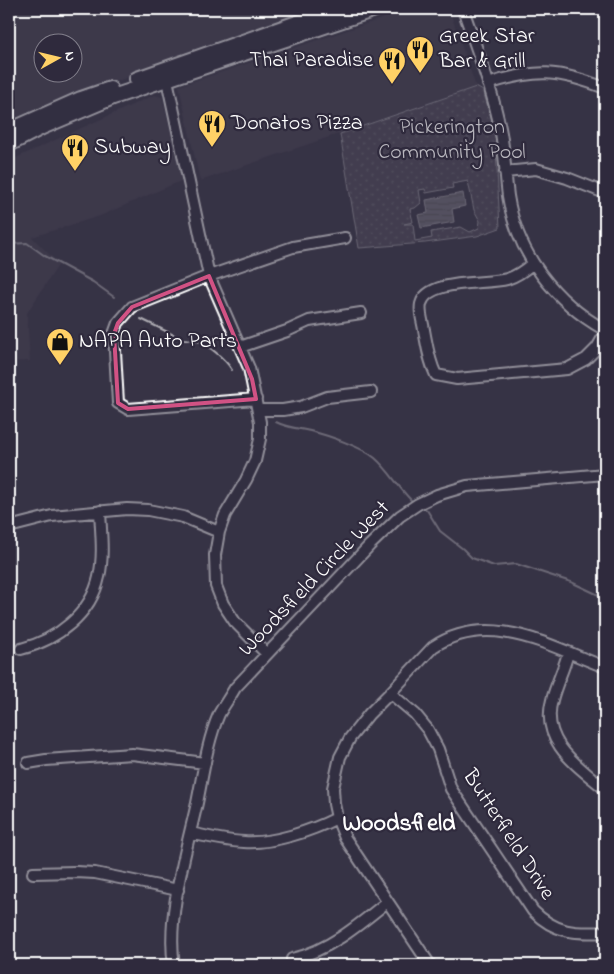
<svg xmlns="http://www.w3.org/2000/svg" width="614" height="974" viewBox="0 0 614 974" font-family="'Indie Flower',sans-serif">
<style>
.built{fill:#444051;fill-rule:evenodd}
.grass{fill:url(#grass-dots);stroke:#a8a6ae;fill-rule:evenodd}
.water{fill:url(#water-rules);stroke:#adabb2}
.lines{fill:none;stroke-linecap:round;stroke-linejoin:round}
.stream{stroke:#adabb2;stroke-width:2}
.minor-casing{stroke:#fff;stroke-width:14}
.highway-casing{stroke:#fff;stroke-width:18}
.minor{stroke:#2f2a3d;stroke-width:10}
.highway{stroke:#2f2a3d;stroke-width:14}
.marked{fill:none;stroke:#d15284;stroke-width:4;stroke-linejoin:round}
.labels{text-anchor:middle;dominant-baseline:central;stroke-width:4.5;stroke-linejoin:round;paint-order:stroke}
.poi-label{font-size:22px;fill:#fff;stroke:#2f2a3d;text-anchor:start}
.park-label{font-size:22px;fill:#b9b7be;stroke:#2f2a3d}
.street-label{font-size:22px;fill:#fff;stroke:#2f2a3d}
.neighbourhood-label{font-size:24px;font-weight:bold;fill:#fff;stroke:#2f2a3d}
</style>
<defs>
<pattern id="grass-dots" width="8" height="8" patternUnits="userSpaceOnUse" patternTransform="scale(1.25)"><rect width="8" height="8" fill="#514c5c"/><path d="M2 2h.1M6 6h.1" fill="none" stroke="#6b6774" stroke-width="1.8" stroke-linecap="round"/></pattern>
<pattern id="water-rules" width="6" height="5" patternUnits="userSpaceOnUse" patternTransform="scale(1.25)"><rect width="6" height="5" fill="#76737f"/><path d="M0 2.5h6" fill="none" stroke="#5f5e63"/></pattern>
</defs>
<rect width="100%" height="100%" fill="#373345"/>
<filter id="ink" filterUnits="userSpaceOnUse"><feTurbulence type="fractalNoise" baseFrequency=".02" numOctaves="2"/><feDisplacementMap in="SourceGraphic" scale="10" xChannelSelector="R" yChannelSelector="G"/><feConvolveMatrix kernelMatrix="1 2 1 2 8 2 1 2 1" color-interpolation-filters="sRGB"/></filter>
<g filter="url(#ink)">
<path class="built" d="M9,9h309l-309,111zM42,42h30v30h-30z
M411,9h38l27,78 -276,94 -21,-95z
M154,95l8,2 21,83 -83,36 -68,21 27,27 -32,49 3,48 -21,1v-201z"/>
<path class="grass" d="M476,87l7,4 12,39 5,98 -23,8 -52,7 -66,5 -19,-114zM468,181l6,29 6,11 -1,7 -9,4 -9,-5 -30,5 1,6 -17,3 -2,-17h-9l9,-2 -3,-13 5,-1 6,-5 -2,-13 6,-1 1,4 27,-5 -1,-4z"/>
<path class="water" d="M463,193l2,13 -13,3 2,13 -33,6 -3,-13 10,-2 -2,-13z"/>
<g class="lines">
<path class="stream" d="M9,244l18,-1 18,13 48,26 21,15
M141,319l41,20c5,1 7,0 12,1 12,2 32,20 38,30
M276,422c12,6 22,6 34,9 17,4 52,16 65,27 14,12 23,29 36,42
M422,507l5,3 13,21 23,18 9,9 22,8 22,-2 55,18 34,16"/>
<defs>
<path id="minor" d="M463,9c13,39 29,79 37,119 5,23 5,46 8,68 9,58 47,106 97,134
M166,75l43,201 40,92 11,54v17l-5,22 -9,19 -21,35 -6,17 -4,23 1,31 7,18 12,18 32,32
M488,84c49,-16 70,-14 117,4
M505,172l31,-3 31,9 38,15
M533,263c-8,7 -16,13 -26,16 -21,6 -79,-1 -86,25 -2,8 2,18 3,26 3,16 5,31 12,45l21,4 110,-10 19,-10 11,-11 8,-14
M240,347l47,-16 22,-10 52,-8
M256,399l-128,10 -10,-6 -4,-69 4,-11 14,-16 77,-31 84,-29 52,-9
M259,410h24l18,-3 26,-10 44,-5
M9,527l43,-11 75,-7 21,1 35,7 36,15
M21,649c36,-9 70,-35 78,-72 5,-22 2,-44 1,-66
M568,653c-4,16 -12,31 -16,47 -12,42 26,66 53,89
M390,693l25,21 13,16 10,19 13,40 82,122c22,22 42,23 72,21
M28,763l18,-3 86,-6 73,9
M190,833c18,4 36,8 54,9 29,2 67,-11 93,-24
M33,873l43,-1 19,1 83,17
M292,959c36,-8 67,-34 95,-57
M174,965c-8,-48 12,-113 23,-162 6,-29 10,-61 22,-89 5,-9 11,-17 16,-26l135,-143 30,-29 18,-12 19,-9 30,-9 138,-12
M430,965l-85,-127 -8,-20 -3,-14 -1,-16 7,-31 10,-19 19,-24 21,-21 43,-46c57,-37 116,-1 172,20"/>
<path id="highway" d="M137,79l200,-70
M9,131l72,-32 29,-10
M9,144l33,-17 71,-30 262,-88"/>
</defs>
<use href="#minor" class="minor-casing"/>
<use href="#highway" class="highway-casing"/>
<use href="#minor" class="minor"/>
<use href="#highway" class="highway"/>
</g>
</g>
<path d="M0 0H614V974H0ZM209,276l43,103 4,20 -128,10 -10,-6 -4,-69 4,-11 14,-16z" fill="#373345" fill-opacity=".55" fill-rule="evenodd"/>
<path class="marked" d="M209,276l43,103 4,20 -128,10 -10,-6 -4,-69 4,-11 14,-16z"/>
<defs>
<symbol id="restaurant-pin" viewBox="-11 -11 22 30"><path d="M0 17L-7.5 6A9.5 9.5 0 1 1 7.5 6Z" fill="#ffd166" stroke="#2f2a3d"/><path d="M-5-6h1v4h1v-4h1v4h1v-4h1v5L-1.5 .5V6h-2V.5L-5-1ZM5-6V6H3V1.5H1.5Q1.5-4 5-6Z" fill="#111"/></symbol>
<symbol id="shop-pin" viewBox="-11 -11 22 30"><path d="M0 17L-7.5 6A9.5 9.5 0 1 1 7.5 6Z" fill="#ffd166" stroke="#2f2a3d"/><path d="M-5-2.5h2.3a2.7 3.5 0 0 1 5.4 0H5L5.5 6h-11ZM-1.5-2.5h3a1.5 2.3 0 0 0-3 0Z" fill="#111"/></symbol>
</defs>
<g fill-rule="evenodd">
<use href="#restaurant-pin" x="404" y="34" width="32" height="43"/>
<use href="#restaurant-pin" x="376" y="45" width="32" height="43"/>
<use href="#restaurant-pin" x="196" y="108" width="32" height="43"/>
<use href="#restaurant-pin" x="59" y="132" width="32" height="43"/>
<use href="#shop-pin" x="44" y="326" width="32" height="43"/>
</g>
<g class="labels">
<g class="poi-label">
<text x="439" y="37">Greek Star<tspan x="439" dy="25">Bar &amp; Grill</tspan></text>
<text x="373" y="61" text-anchor="end">Thai Paradise</text>
<text x="231" y="124">Donatos Pizza</text>
<text x="94" y="148">Subway</text>
<text x="79" y="342">NAPA Auto Parts</text>
</g>
<g class="park-label">
<text x="452" y="128">Pickerington<tspan x="452" dy="25">Community Pool</tspan></text>
</g>
<g class="street-label">
<text transform="translate(315 579) rotate(-46)">Woodsfield Circle West</text>
<text transform="translate(508 835) rotate(57)">Butterfield Drive</text>
</g>
<g class="neighbourhood-label">
<text x="399" y="824">Woodsfield</text>
</g>
</g>
<rect width="614" height="974" fill="none" stroke="#2f2a3d" stroke-width="30"/>
<rect x="15" y="15" width="584" height="944" fill="none" stroke="#fff" stroke-width="2" filter="url(#ink)"/>
<g transform="translate(58 58) rotate(82)"><circle r="24" fill="#2f2a3d" stroke="#827f8b"/>
<path d="M0-4L9 19L0 12L-9 19Z" fill="#ffd166"/>
<text y="-8" font-size="14" font-weight="bold" text-anchor="middle" fill="#ffffff">N</text>
</g>
</svg>
